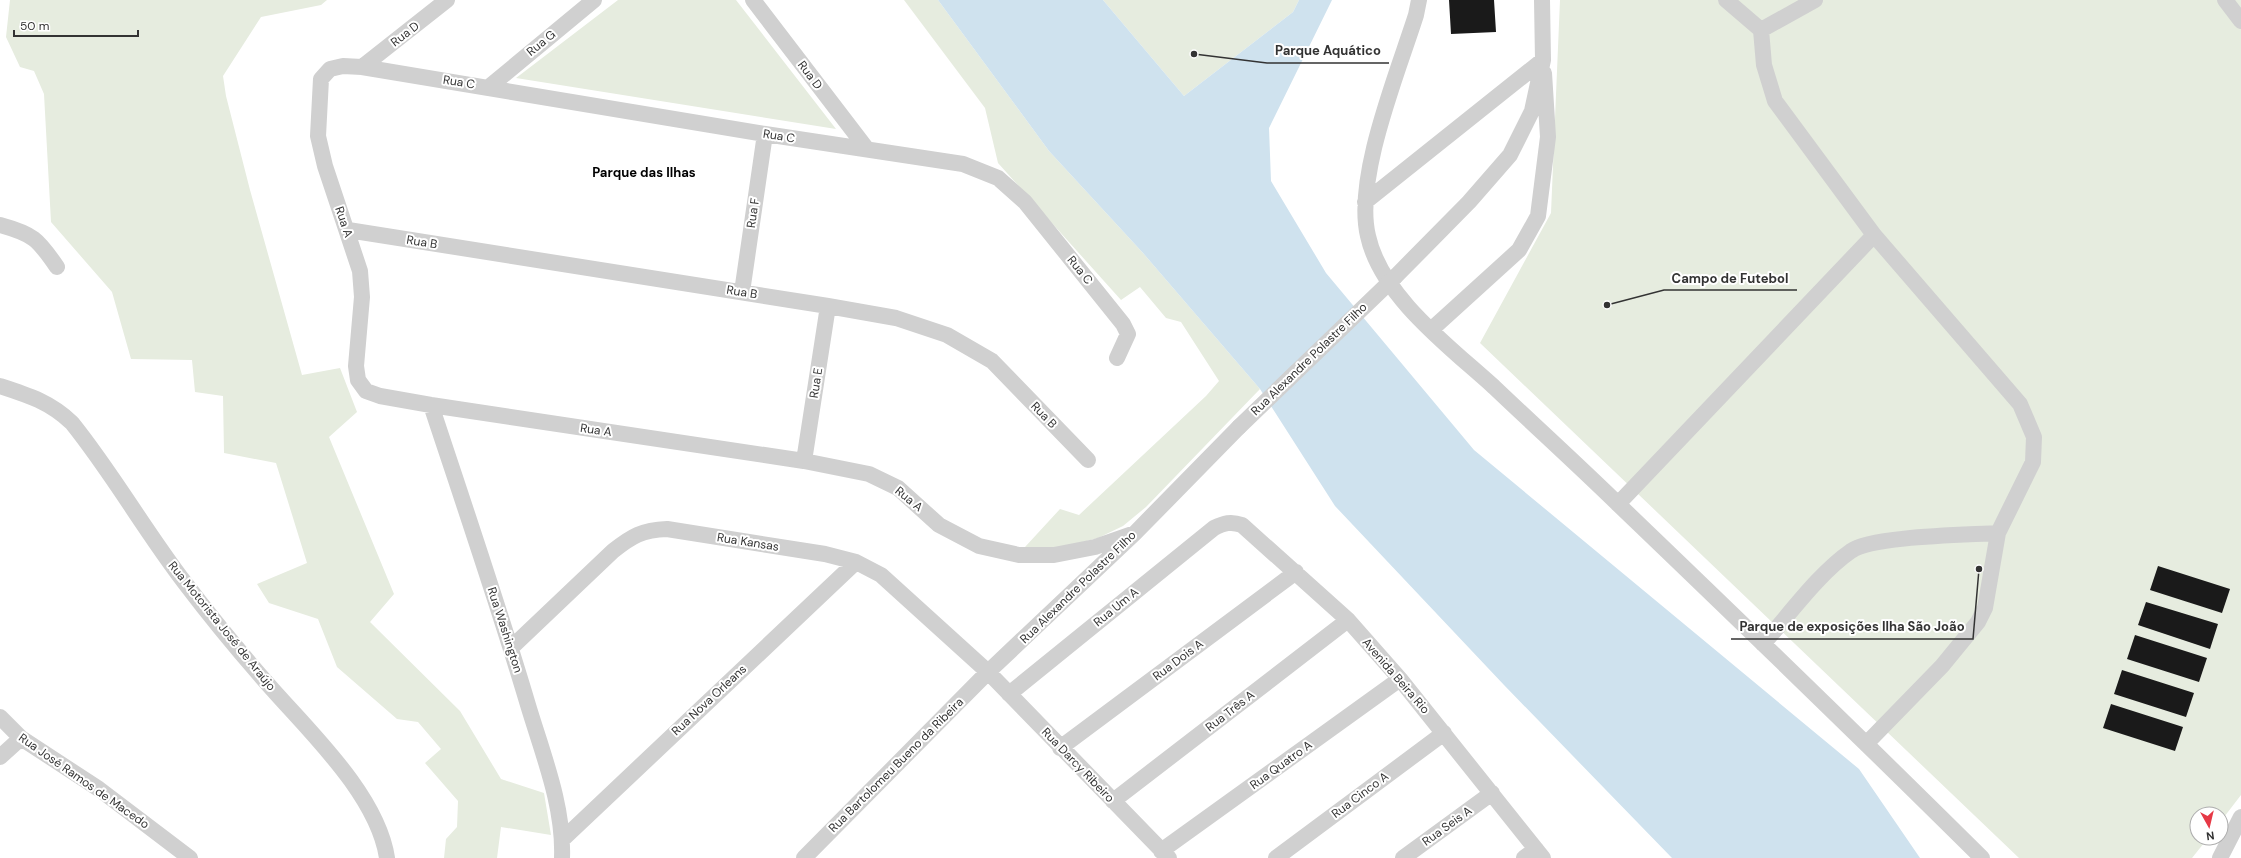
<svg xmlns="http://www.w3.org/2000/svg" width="2241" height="858" viewBox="0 0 2241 858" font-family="'DM Sans',sans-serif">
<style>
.green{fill:#e6ecdf}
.water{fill:#cfe2ee}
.building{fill:#1a1a1a}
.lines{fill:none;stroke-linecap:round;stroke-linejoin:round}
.minor{stroke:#d0d0d0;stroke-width:16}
.minor-bridge{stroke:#d0d0d0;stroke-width:16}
.labels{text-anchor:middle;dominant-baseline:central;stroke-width:4;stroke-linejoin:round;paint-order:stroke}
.street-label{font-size:12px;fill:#333;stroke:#fff}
.neighbourhood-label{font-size:13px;font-weight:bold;fill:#000;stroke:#fff}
.leader{fill:none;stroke:#333;stroke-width:1.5}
.callout-dot{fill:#333;stroke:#fff;stroke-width:1.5}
.callout-label{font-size:13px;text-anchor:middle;font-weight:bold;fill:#333;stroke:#fff;stroke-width:4;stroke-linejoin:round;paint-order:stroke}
</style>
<rect width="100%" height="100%" fill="#fff"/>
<path class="green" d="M10,0h317l-6,5 -60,12 -38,59 3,20 24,94 52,185 38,-7 17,44 -28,25 65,157 -24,28 90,89 41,68 43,14 7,42 -50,-8 -4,31h-53l2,-19 11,-12 1,-26 -33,-38 16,-14 -23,-27 -21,-3 -60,-52 -19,-48 -49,-16 -12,-19 50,-21 -31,-100 -52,-10 -1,-57 -28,-4 -3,-32 -61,-1 -19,-67 -61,-70 -7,-128 -10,-23 -14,-4 -14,-30z
M618,0h118l100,129 -320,-51z
M904,0h34l111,151 94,102 117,136 -114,118 -23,19 -25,12 -38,10 -35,-1 35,-38 19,6 127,-119 13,-15 -38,-59 -15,-4 -26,-31 -19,13 -123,-137 -13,-55z
M1103,0h196l-6,12 -109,84z
M1560,0h681v795l-20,26v-7h-24v24h11l-16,20h-173l-539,-515 71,-130z"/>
<path class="water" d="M938,0h165l81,96 109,-84 6,-12h33l-63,128 2,53 55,92 148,177 385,319 61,89h-248l-168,-173 -169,-179 -75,-117 -117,-136 -94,-102z"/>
<path class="building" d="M1449,0h45l2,32 -45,2z
M2158,566l72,23 -8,24 -72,-23z
M2146,602l72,22 -8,25 -72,-24z
M2135,635l72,23 -8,24 -72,-23z
M2122,670l72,23 -8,24 -72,-23z
M2111,704l72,23 -8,24 -72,-23z"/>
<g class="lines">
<path class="minor" d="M753,0l114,149
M1419,0l-3,15c-18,57 -62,163 -48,221 13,60 82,111 126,151 42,40 84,78 125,118 122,117 243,234 363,353
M1726,0l35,30 54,-30
M2225,0l16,21
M362,67l85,-67
M489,87l105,-87
M1365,202l178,-142
M0,225c33,9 38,14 57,42
M348,230l480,76 68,12 51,17 45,26 96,99
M1395,277l74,-75 41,-47 22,-44 11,-51 -1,-60
M742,292l23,-158
M1432,329l87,-79 19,-34 10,-79 -4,-64
M1117,358l11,-24 -5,-10 -98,-122 -27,-24 -35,-14 -198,-30 -403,-67 -19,-1 -13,3 -9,10 -3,57 7,30 35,105 2,26 -6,69 2,14 8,11 14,5 51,9 373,56 65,13 29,14 41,37 40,21 40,9h35l41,-8 40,-14
M0,386c28,9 50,16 72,37 41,51 73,108 113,160 28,37 58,73 88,107 40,45 105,107 114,168
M431,405c33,100 67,199 97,300 15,50 36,101 34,153
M804,461l24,-155
M1618,504l256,-269 -99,-134 -11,-36 -3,-35
M1763,644c26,-29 56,-71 88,-93 20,-15 117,-16 147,-18
M511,648l102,-97c19,-15 29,-21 54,-22l158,25 31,8 25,13 107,97 181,186
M1009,694l205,-166c10,-5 17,-7 28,-3l106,95 52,59 143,179
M0,717l21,21 78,51 91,69
M1866,744l76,-78 36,-44 7,-14 13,-75 35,-71 1,-25 -14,-33 -146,-169
M1060,748l236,-176
M0,757l21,-19
M1113,801l235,-181
M563,839l293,-277
M1161,851l239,-172
M804,858l184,-186 147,-139 104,-106
M1276,858l168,-125
M1403,858l89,-65
M1524,858l12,-9
M2220,858l21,-41"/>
<path class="minor-bridge" d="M1239,427l156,-150"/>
</g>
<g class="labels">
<g class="street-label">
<text transform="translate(405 34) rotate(-38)">Rua D</text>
<text transform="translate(541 43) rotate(-39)">Rua G</text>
<text transform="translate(810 75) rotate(53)">Rua D</text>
<text transform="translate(459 82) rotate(9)">Rua C</text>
<text transform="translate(779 136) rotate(9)">Rua C</text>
<text transform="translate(753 213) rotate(-82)">Rua F</text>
<text transform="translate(344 222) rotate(71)">Rua A</text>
<text transform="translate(422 242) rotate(9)">Rua B</text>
<text transform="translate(1080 270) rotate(51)">Rua C</text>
<text transform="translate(742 292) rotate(9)">Rua B</text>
<text transform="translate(1309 359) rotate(-44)">Rua Alexandre Polastre Filho</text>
<text transform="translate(816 383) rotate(-81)">Rua E</text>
<text transform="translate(1044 415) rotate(46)">Rua B</text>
<text transform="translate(596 430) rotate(8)">Rua A</text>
<text transform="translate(909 499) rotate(39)">Rua A</text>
<text transform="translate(748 542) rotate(9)">Rua Kansas</text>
<text transform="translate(1078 587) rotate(-44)">Rua Alexandre Polastre Filho</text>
<text transform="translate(1116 607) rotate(-39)">Rua Um A</text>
<text transform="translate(222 626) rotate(51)">Rua Motorista José de Araújo</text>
<text transform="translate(505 630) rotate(72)">Rua Washington</text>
<text transform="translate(1178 660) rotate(-37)">Rua Dois A</text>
<text transform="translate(1396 676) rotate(49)">Avenida Beira Rio</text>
<text transform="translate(709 700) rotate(-43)">Rua Nova Orleans</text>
<text transform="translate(1230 711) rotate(-38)">Rua Três A</text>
<text transform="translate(896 765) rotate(-45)">Rua Bartolomeu Bueno da Ribeira</text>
<text transform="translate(1078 765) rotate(46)">Rua Darcy Ribeiro</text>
<text transform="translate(1281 765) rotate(-36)">Rua Quatro A</text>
<text transform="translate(84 781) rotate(35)">Rua José Ramos de Macedo</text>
<text transform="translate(1360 795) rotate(-37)">Rua Cinco A</text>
<text transform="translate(1447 826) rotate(-36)">Rua Seis A</text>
</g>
<g class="neighbourhood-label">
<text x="644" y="172">Parque das Ilhas</text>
</g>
</g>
<path class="leader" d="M1194 54L1267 63H1389M1607 305L1664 290H1797M1979 569L1973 639H1731"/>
<g class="callout-dot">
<circle cx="1194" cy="54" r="4"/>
<circle cx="1607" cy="305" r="4"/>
<circle cx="1979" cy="569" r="4"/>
</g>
<g class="callout-label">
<text x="1328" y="55">Parque Aquático</text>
<text x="1730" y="283">Campo de Futebol</text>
<text x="1852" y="631">Parque de exposições Ilha São João</text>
</g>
<g transform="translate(2209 826) rotate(172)"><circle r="19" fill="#ffffff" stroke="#adadad"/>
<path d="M0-3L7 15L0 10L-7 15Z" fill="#e63946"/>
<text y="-6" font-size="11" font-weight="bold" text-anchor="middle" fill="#333333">N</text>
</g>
<path d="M14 30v6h124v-6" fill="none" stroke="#333333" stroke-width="2"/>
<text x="20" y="30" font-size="12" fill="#333333" stroke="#ffffff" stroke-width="3" paint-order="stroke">50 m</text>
</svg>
